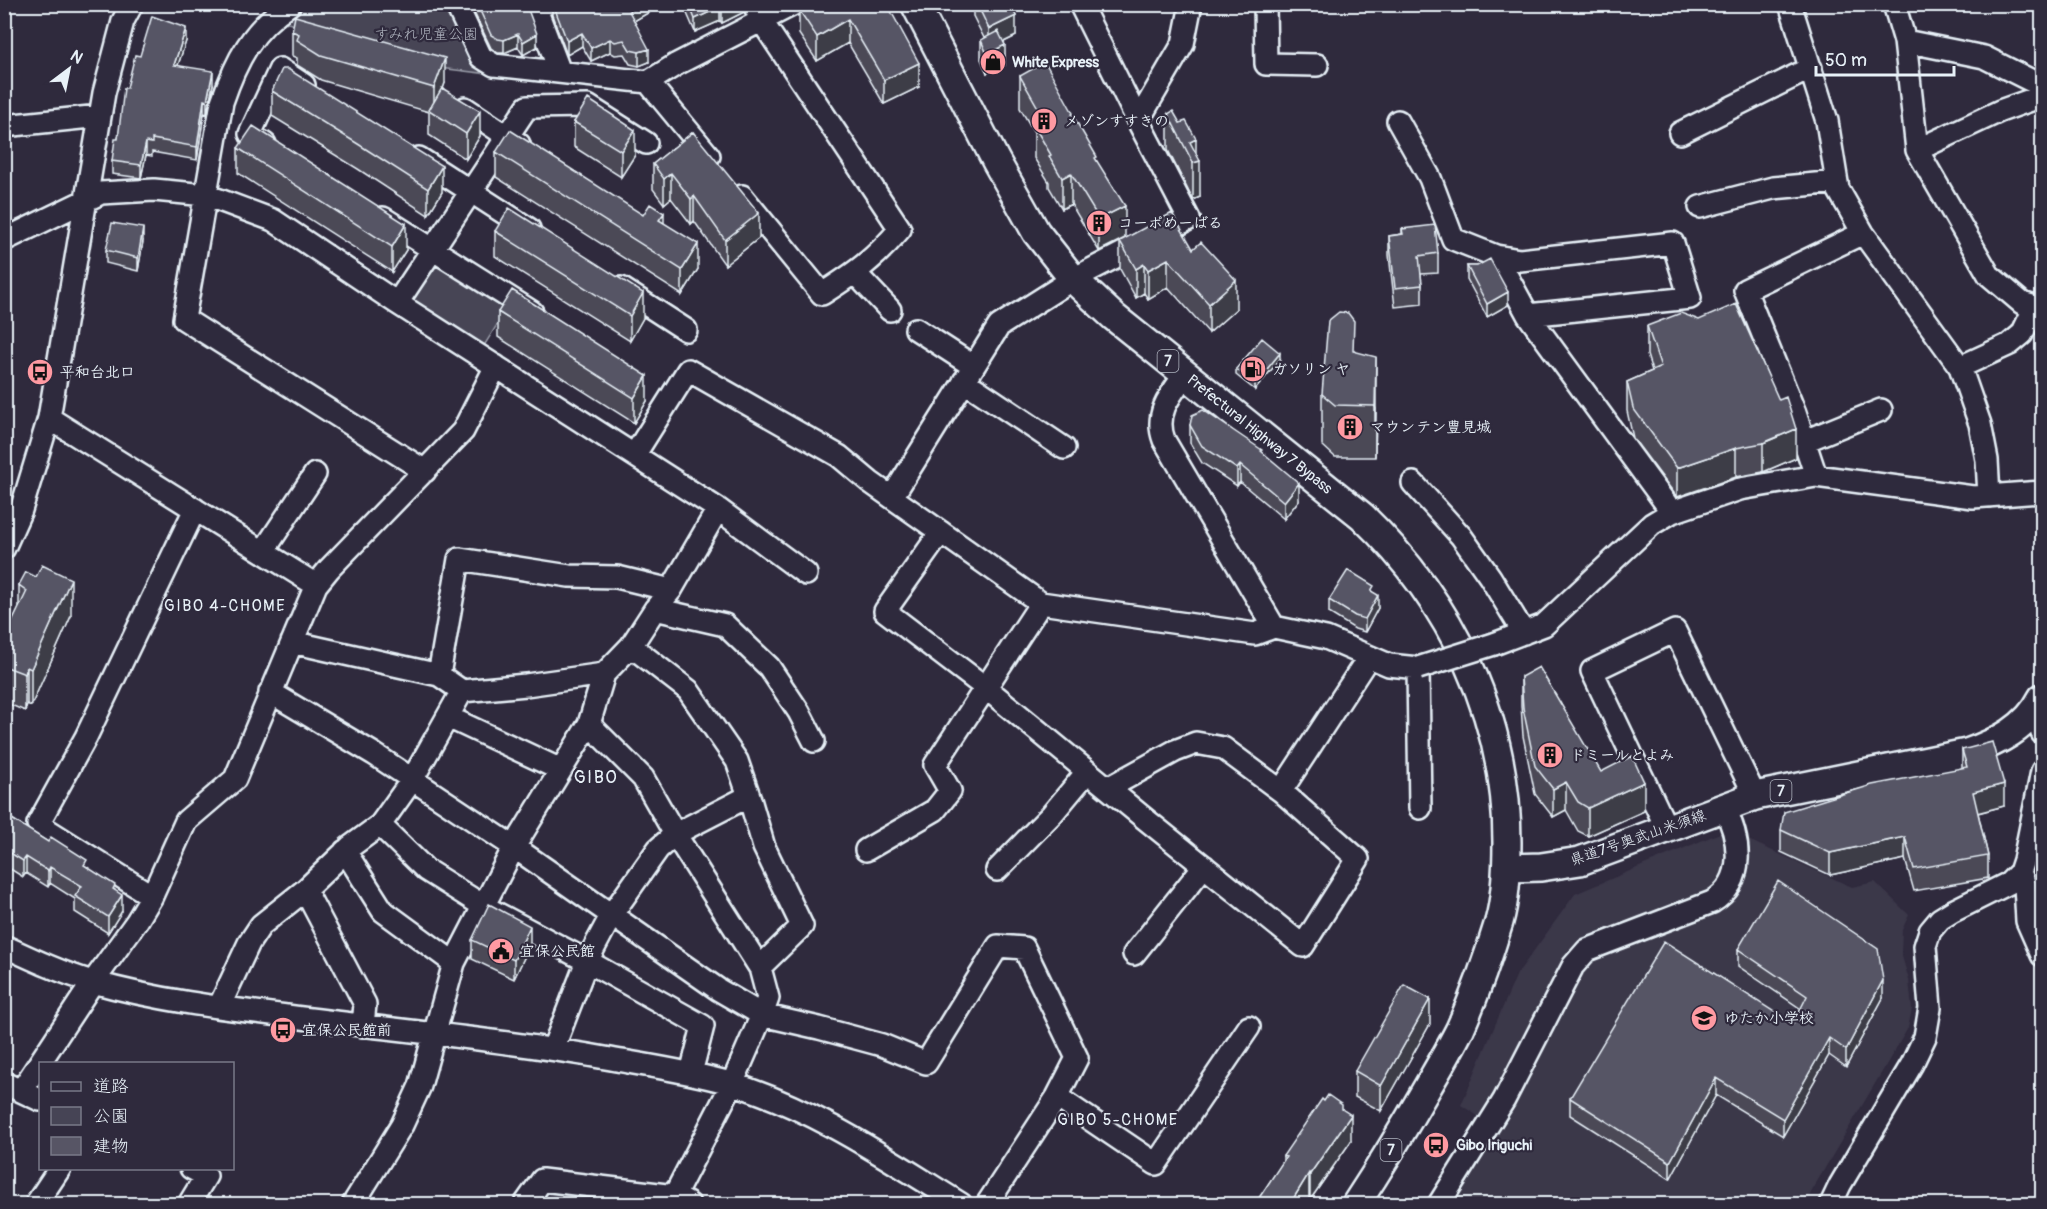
<svg xmlns="http://www.w3.org/2000/svg" width="2047" height="1209" viewBox="0 0 2047 1209" font-family="Pangolin,'Klee One',sans-serif">
<style>
.built{fill:#3b3749}
.green{fill:#464455;stroke:#979aa6;stroke-width:1.5}
.lines{fill:none;stroke-linecap:round;stroke-linejoin:round}
.minor-casing{stroke:#e8f1f8;stroke-width:26}
.major-casing{stroke:#e8f1f8;stroke-width:32}
.minor{stroke:#2f2a3d;stroke-width:21}
.major{stroke:#2f2a3d;stroke-width:27}
.minor-bridge-casing{stroke:#e8f1f8;stroke-width:26;stroke-linecap:butt}
.minor-bridge{stroke:#2f2a3d;stroke-width:21}
.wall{fill:#4b4957;stroke:#e8f1f8;stroke-width:1.5}
.shaded-wall{fill:#3d3c47;stroke:#e8f1f8;stroke-width:1.5}
.building{fill:#575565;stroke:#e8f1f8;stroke-width:1.5}
.labels{text-anchor:middle;dominant-baseline:central;stroke-width:4.5;stroke-linejoin:round;paint-order:stroke}
.shield{fill:#2f2a3d;stroke:#b0b5c0;stroke-width:1.5}
.shield-label{font-size:14px;font-weight:bold;fill:#e8f1f8}
.park-label{font-size:15px;fill:#afb4bf;stroke:#2f2a3d}
.poi-label{font-size:15px;font-weight:bold;fill:#e8f1f8;stroke:#2f2a3d;text-anchor:start}
.street-label{font-size:15px;fill:#e8f1f8;stroke:#2f2a3d}
.neighbourhood-label{font-size:16px;letter-spacing:1.5px;fill:#e8f1f8;stroke:#2f2a3d}
.quarter-label{font-size:18px;letter-spacing:1.5px;fill:#e8f1f8;stroke:#2f2a3d}
</style>
<rect width="100%" height="100%" fill="#2f2a3d"/>
<filter id="ink" filterUnits="userSpaceOnUse"><feTurbulence type="fractalNoise" baseFrequency=".0167" numOctaves="2"/><feDisplacementMap in="SourceGraphic" scale="12" xChannelSelector="R" yChannelSelector="G"/><feConvolveMatrix kernelMatrix="1 2 1 2 8 2 1 2 1" color-interpolation-filters="sRGB"/></filter>
<g filter="url(#ink)">
<path class="built" d="M1739,825l5,13 108,49 23,-5 34,33 -7,15 -1,23 8,27 3,29 -4,19 -96,162 -5,14h-359l48,-76 -35,-23 56,-131 58,-80z"/>
<path class="green" d="M303,5h143l35,68 -42,-5 -158,-47z
M433,255l77,49 -28,45 -69,-45 -3,-12z"/>
<g class="lines">
<defs>
<path id="minor" d="M290,4c-38,25 -54,57 -68,98l-38,217 241,152
M456,4l25,53 13,8 154,17 29,-18 117,-60
M545,4l-9,5 24,63
M1080,4l58,117
M1265,4l1,60 51,1
M1790,4l37,117 11,68 25,44 97,134 50,-23 12,-10 13,-27
M1894,4l11,37 12,109 72,125 33,28 20,6
M1905,41l79,16 58,29
M648,82l61,74
M465,108l54,36
M1398,121l32,57 23,61 43,17 32,59 144,197
M4,126l96,-10
M1680,133l131,-65
M265,144l-15,-10 30,-65 24,16
M1917,150l83,-39 42,-15
M419,158l110,71
M742,196l80,98c33,-21 53,-35 78,-65l-139,-209 -7,-16
M1700,207l73,-19 64,-6
M383,218l149,94
M4,240l97,-47 53,-3 52,5 67,25 124,83 321,206 88,65
M1496,256l24,4 153,-17 17,55 -162,17
M855,273l35,37
M621,288l65,42
M397,303l130,-196 61,-1 58,37
M916,329l57,37
M1960,367l20,57 7,36 2,36
M1185,375c-15,20 -31,39 -21,65l110,187
M964,381l100,67
M49,418l267,167
M1805,441l76,-31
M635,454l53,-84 151,86 31,26 171,121 214,31 19,-7 52,11 63,27 29,3 2,140
M1816,476l-21,-63 -50,-123 118,-57
M1413,483l48,53 29,41 34,56
M892,497l107,-171 74,-47 116,-60 -51,-98 45,-77 8,-40
M941,532l-56,79 101,77 158,130 159,128 55,-87 -77,-68 -58,-43 -27,-5 -21,8 -67,37
M4,548l17,-38 28,-92 55,-325 19,-72 9,-17
M263,552l52,-78
M655,609l70,16 44,42 30,45 15,29
M292,642l147,33 23,16 64,-6 78,-11
M1494,644l50,-19 108,-101 20,-12 68,-23 76,-13 157,21 69,-5
M439,675l20,-116 110,17 48,1 54,13
M270,692l104,62 140,93 205,143 43,25 57,13 63,17 44,18 72,-117 26,2 53,110 -20,39 -70,107
M2035,711l7,22
M448,717l113,53
M589,724l54,54 32,56 85,134 8,30 -6,17 -30,69 -62,120
M1281,791l87,-133
M749,796l15,51 38,79 -42,41
M380,825l46,45 59,37 102,54 116,65 -12,47
M1667,829l-75,-158 83,-40 80,165
M866,850l69,-40 15,-19 -15,-26 106,-162
M345,851l38,60 71,52
M997,870l55,-56 35,-42
M2020,872l5,13 2,36 15,34
M305,890l60,114 -2,22
M152,896l-114,-72 48,-87 109,-228
M4,946c30,14 58,27 89,36 63,18 129,26 194,34 108,14 217,24 324,43 40,7 80,13 119,24 84,25 158,76 231,121
M1134,954l70,-88
M219,1007l30,-64 12,-18 44,-35 45,-43 30,-22 32,-45 50,-89
M553,1049l34,-88 25,-47 46,-65 17,-15 74,-38 -12,-35 -49,-71 -57,-44
M4,1083l36,17
M21,1091l72,-109 44,-61 15,-25 34,-75 49,-42 81,-194 13,-16 134,-138 33,-65
M1057,1097l99,67 93,-137
M36,1204l24,-36
M189,1204l17,-28 -15,-8
M353,1204l49,-79 18,-39 34,-123 60,-116 75,-123 15,-50 27,-28 24,-37 16,-19 47,-81
M525,1204l17,-24 133,16 14,8
M1439,1204l65,-104 69,-134 14,-16 125,-48c35,-21 28,-64 12,-95
M1831,1204l9,-19 72,-121 13,-27 5,-29 -5,-62 5,-15 10,-12 13,-8 56,-28 11,-11 4,-12 18,-89"/>
<g id="major">
<path id="s1" d="M915,4l81,157 40,71 37,47 41,38 248,199c90,86 145,201 145,326 0,26 -1,55 -8,80 -11,36 -24,73 -39,107 -10,20 -22,40 -33,59 -23,40 -46,78 -71,116"/>
<path d="M1507,868l34,-1 39,-6 175,-65 212,-43c31,-11 60,-25 75,-55"/>
</g>
</defs>
<use href="#minor" class="minor-casing"/>
<use href="#major" class="major-casing"/>
<use href="#minor" class="minor"/>
<use href="#major" class="major"/>
<defs>
<path id="minor-bridge" d="M1418,668l76,-24"/>
</defs>
<use href="#minor-bridge" class="minor-bridge-casing"/>
<use href="#minor-bridge" class="minor-bridge"/>
</g>
<path class="wall" d="M470,4h56l11,43 -14,8 -5,-8 -14,6h-6l-7,-5z
M552,4h111l-29,17 15,41 -10,4 -9,-2 -6,-10 -9,1 -5,-3 -19,9 -9,-15 -15,9 -15,-40z
M683,4h61v8l-22,11 -2,-2 -25,11z
M887,4l32,83 -35,17 -36,-61 -31,18 -18,-27v-24z
M973,4h37l6,32 -12,6 1,23 -18,8 -6,-14v-19l3,-2 -11,-22z
M292,31l153,52 -2,5 37,48 -14,23 -37,-24v-23l-108,-32 -24,-15v-7l-5,-2z
M186,41l-8,24 35,19 -6,30 -3,-1 -7,47 -45,-8v4l-6,-1 -5,23 -29,-4v-13l6,-22 9,-51 13,-32z
M1020,76l53,40 24,46 28,76 -26,13 -28,-47 -9,5 -13,-22v-5l-15,-24v-26l-14,-24z
M272,91l170,101 -14,23 -70,-46 -86,-53z
M1168,114l28,40 4,43 -7,3 -25,-50z
M574,122l61,33 -14,22 -47,-30z
M693,132l66,106 -34,27 -31,-44 -3,3 -20,-26 -7,6 -11,-15v-25z
M238,148l168,102 -14,22 -154,-99z
M496,152l147,63 55,54 -16,26 -186,-118z
M1402,229l36,24v20l-17,1 1,11v19l-27,3 -6,-52v-19l13,-2z
M495,231l148,87 -13,23 -135,-85z
M143,241l-5,30 -32,-8v-13z
M1120,241l73,8 43,60 -27,24 -41,-46 -20,12 -4,-6 -8,5 -16,-29z
M1467,266h10l31,39 -21,12 -20,-38z
M498,312l149,89 -13,22 -136,-86z
M1647,326l149,132 -33,14 -27,5 -59,20 -44,-59 -6,-27v-29l25,-11 -5,-16z
M1354,351l22,58 -1,48h-40l-13,-12v-51z
M1280,359l-25,31 -19,-15v-6z
M1190,425l72,27 37,48 -15,19 -44,-37 -3,4 -35,-23 -12,-20z
M19,585l52,31 -40,90 -4,-2 -2,7 -21,-9v-63l15,-30z
M1374,593l4,15 -13,24 -10,-3 -26,-16v-13z
M1521,677l80,95 43,39 -56,25 -10,-5 -12,-21 -13,7 -18,-23 -12,-58 -2,-31z
M1962,750l42,56 -26,7 10,43v22l-74,13 -9,-32 -75,16 -49,-23v-22l181,-62z
M4,814l83,53 28,23 7,21 -14,22 -33,-21v-13l-25,-16 -2,4 -22,-14 -3,4 -19,-12z
M472,940l58,5 -16,34 -42,-20z
M1738,949l145,49 -37,69 -17,-12 -46,81 -67,-41 -46,84 -100,-64v-17l223,-74 8,-15 -63,-43z
M1430,1024l-49,87 -26,-14v-26z
M1342,1109l9,32 -41,59 -1,-1 -4,5h-50l28,-42v-6z"/>
<path class="shaded-wall" d="M640,4h23l-34,20v-13z
M733,4h11v8l-22,11v-13z
M720,7v14l-25,11v-13z
M1016,16v20l-27,13v-20z
M848,19v24l-31,18v-24z
M186,28v13l-12,36v-12z
M582,33v13l-15,9v-14z
M518,34v13l-14,6v-13z
M537,34v13l-14,8v-13z
M610,39v13l-19,9v-13z
M1005,45v20l-18,8v-19z
M649,49v13l-10,4v-14z
M445,58v25l-11,30v-25z
M919,63v24l-35,17v-24z
M213,71v13l-6,30v-13z
M204,100v13l-7,47v-13z
M480,111v25l-14,23v-25z
M635,130v25l-14,22v-26z
M1196,139v23l4,-1v36l-7,3v-37l-3,-21z
M146,142v13l-5,23v-13z
M442,166v26l-14,23v-26z
M671,173v25l-7,6v-25z
M1071,173v31l-9,5v-31z
M694,196v25l-3,3v-25z
M1125,206v32l-26,13v-32z
M664,213v25l-5,-18z
M759,213v25l-34,27v-25z
M406,224v26l-14,22v-25z
M143,228v13l-5,30v-13z
M698,244v25l-16,26v-25z
M1168,259v28l-20,12v-29z
M1144,264v29l-8,5v-29z
M1236,280v29l-27,24v-29z
M1508,292v13l-21,12v-13z
M643,293v25l-13,23v-25z
M1280,353v6l-25,31v-6z
M1376,357v52l-1,48v-51z
M647,376v25l-13,22v-25z
M1796,429v29l-33,14v-29z
M1736,448v29l-59,20v-29z
M1240,465v17l-3,4v-17z
M1299,483v17l-15,19v-17z
M71,579v37l-40,90v-37z
M1378,595v13l-13,24v-13z
M27,667v37l-2,7v-37z
M1566,782v28l-13,7v-28z
M1644,782v29l-56,25v-28z
M2004,784v22l-31,8v-22z
M1905,837v22l-75,16v-22z
M26,857v16l-3,4v-16z
M50,867v16l-2,4v-16z
M122,895v16l-14,22v-16z
M530,926v19l-16,34v-19z
M1883,980v18l-37,69v-17z
M1430,999v25l-49,87v-25z
M1829,1038v17l-46,81v-17z
M1716,1078v17l-46,84v-17z
M1351,1115v26l-41,59v-26z
M1309,1173v26l-4,5h-15z"/>
<path class="building" d="M477,4h49l11,30 -14,8 -5,-8 -14,6 -6,-1 -7,-4z
M553,4h87l-11,7 20,38 -10,3 -9,-2 -6,-10 -9,2 -5,-3 -19,9 -9,-15 -15,8z
M689,4h44l-11,6 -2,-3 -25,12z
M807,4h80l32,59 -35,17 -36,-61 -31,18 -18,-27z
M977,4h33l6,12 -27,13z
M152,16l34,12 -12,37 39,6 -6,30 -3,-1 -7,47 -45,-8v4l-6,-1 -5,23 -29,-4 3,-22h3l6,-51h3l8,-33 5,1z
M295,16l150,42 -11,30 -113,-33 -24,-15 2,-6 -7,-3z
M998,31l7,14 -18,9 -6,-14z
M1045,62l28,51 -1,1 25,43 -2,1 30,48 -26,13 -28,-46 -9,5 -13,-22 2,-1 -17,-29 11,-6 -25,-44z
M282,69h6l154,97 -14,23 -70,-45 -86,-53z
M442,88l38,23 -14,23 -37,-24z
M588,99l47,31 -14,21 -47,-29z
M1173,111l7,12 6,-2 10,18 -6,3 10,19 -7,2 -25,-49z
M253,126l153,98 -14,23 -154,-99z
M510,130l133,85 7,-11 14,9 -5,7 39,24 -16,26 -186,-118z
M693,132l66,81 -34,27 -31,-44 -3,3 -20,-26 -7,6 -11,-15z
M509,208l134,85 -13,23 -135,-85z
M1172,213l21,36 8,-7 35,38 -27,24 -41,-45 -20,11 -4,-6 -8,5 -16,-28z
M112,223l31,5 -5,30 -32,-8z
M1435,225l3,28 -19,3 3,29 -27,3 -6,-52 14,-2 -1,-5z
M1490,259l18,33 -21,12 -20,-38h10z
M512,290l135,86 -13,22 -136,-86z
M1736,304l43,96 7,-3 10,32 -33,14 -27,5 -59,20 -44,-60 -6,-26 34,-15 -14,-41 34,-13 18,7z
M1339,312l9,1 6,8 -1,30 23,6 -1,49 -40,-1 -13,-11 6,-73z
M1262,338l18,15 -25,31 -19,-15z
M1203,410l59,40 -1,1 38,32 -15,19 -44,-37 -3,4 -35,-23 -12,-21 2,-10z
M42,565l29,14 -40,90 -4,-2 -2,7 -21,-8v-27l23,-48 -8,-6 7,-13 10,5z
M1348,570l26,16 -3,5 7,4 -13,24 -10,-3 -26,-16z
M1539,667l62,105 31,-16 12,26 -56,26 -10,-6 -12,-20 -13,7 -18,-23 -12,-58 -2,-31z
M1992,742l12,42 -31,8 15,64 -74,13 -9,-32 -75,16 -49,-23 3,-18 88,-27 95,-18 -5,-17z
M4,814l44,28 3,-5 36,23 -3,5 31,20 -2,4 9,6 -14,22 -33,-21 7,-10 -32,-19 -2,4 -22,-14 -3,4 -19,-12z
M1778,881l100,68 5,31 -37,70 -17,-12 -46,81 -67,-41 -46,84 -100,-64 94,-157 129,83 14,-28 -69,-47z
M489,904l41,22 -16,34 -42,-20z
M1404,985l26,14 -49,87 -26,-15z
M1328,1095l14,10v4l9,6 -41,59 -1,-1 -19,31h-35l31,-47 -3,-1 39,-57 2,2z"/>
</g>
<defs>
<symbol id="shop-disc" viewBox="-11 -11 22 22"><circle r="9.5" fill="#ff9aa2" stroke="#2f2a3d"/><path d="M-5-2.5h2.3a2.7 3.5 0 0 1 5.4 0H5L5.5 6h-11ZM-1.5-2.5h3a1.5 2.3 0 0 0-3 0Z" fill="#111"/></symbol>
<symbol id="building-disc" viewBox="-11 -11 22 22"><circle r="9.5" fill="#ff9aa2" stroke="#2f2a3d"/><path d="M-4-6H4V6H1V3H-1V6H-4ZM-2.5-4.3h1.7v1.8h-1.7ZM.8-4.3h1.7v1.8H.8ZM-2.5-1h1.7V.8h-1.7ZM.8-1h1.7V.8H.8Z" fill="#111"/></symbol>
<symbol id="fuel-disc" viewBox="-11 -11 22 22"><circle r="9.5" fill="#ff9aa2" stroke="#2f2a3d"/><path d="M-5.5-6h7V0h2V4h1.3V-2.5L3-4.5l.8-.8L6-3V5H2.5V1h-1V6h-7ZM-4.2-4.7v3.2H.2V-4.7Z" fill="#111"/></symbol>
<symbol id="bus-disc" viewBox="-11 -11 22 22"><circle r="9.5" fill="#ff9aa2" stroke="#2f2a3d"/><path d="M-5-6H5V4H4V6H2V4H-2V6H-4V4H-5ZM-3.5-4V0h7V-4ZM-3.5 1.2v1.5H-2V1.2ZM2 1.2v1.5H3.5V1.2Z" fill="#111"/></symbol>
<symbol id="civic-disc" viewBox="-11 -11 22 22"><circle r="9.5" fill="#ff9aa2" stroke="#2f2a3d"/><path d="M-.6-6.5H3V-4.5H.6V-3L4-1V1h2V6H-6V1h2V-1L-.6-3ZM-1.2 2.5V6h2.4V2.5Z" fill="#111"/></symbol>
<symbol id="school-disc" viewBox="-11 -11 22 22"><circle r="9.5" fill="#ff9aa2" stroke="#2f2a3d"/><path d="M0-5L7-2L0 1L-7-2ZM-4 1L0 2.5L4 1V4Q0 6-4 4Z" fill="#111"/></symbol>
</defs>
<g fill-rule="evenodd">
<use href="#shop-disc" x="978" y="47" width="30" height="30"/>
<use href="#building-disc" x="1029" y="106" width="30" height="30"/>
<use href="#building-disc" x="1084" y="208" width="30" height="30"/>
<use href="#fuel-disc" x="1238" y="354" width="30" height="30"/>
<use href="#bus-disc" x="25" y="357" width="30" height="30"/>
<use href="#building-disc" x="1335" y="412" width="30" height="30"/>
<use href="#building-disc" x="1535" y="740" width="30" height="30"/>
<use href="#civic-disc" x="486" y="936" width="30" height="30"/>
<use href="#school-disc" x="1689" y="1003" width="30" height="30"/>
<use href="#bus-disc" x="268" y="1015" width="30" height="30"/>
<use href="#bus-disc" x="1421" y="1130" width="30" height="30"/>
</g>
<g class="labels">
<g class="shield">
<rect x="1157.5" y="350" width="21" height="22" rx="4.5"/>
<rect x="1770.5" y="780" width="21" height="22" rx="4.5"/>
<rect x="1380.5" y="1139" width="21" height="22" rx="4.5"/>
</g>
<g class="shield-label">
<text x="1168" y="361">7</text>
<text x="1781" y="791">7</text>
<text x="1391" y="1150">7</text>
</g>
<g class="park-label">
<text x="426" y="34">すみれ児童公園</text>
</g>
<g class="poi-label">
<text x="1012" y="62">White Express</text>
<text x="1064" y="121">メゾンすすきの</text>
<text x="1118" y="223">コーポめーばる</text>
<text x="1272" y="369">ガソリン ヤ</text>
<text x="60" y="372">平和台北口</text>
<text x="1370" y="427">マウンテン豊見城</text>
<text x="1570" y="755">ドミールとよみ</text>
<text x="520" y="951">宜保公民館</text>
<text x="1724" y="1018">ゆたか小学校</text>
<text x="302" y="1030">宜保公民館前</text>
<text x="1456" y="1145">Gibo Iriguchi</text>
</g>
<g class="street-label">
<text stroke="none"><textPath href="#s1" startOffset="561">Prefectural Highway 7 Bypass</textPath></text>
<text transform="translate(1638 838) rotate(-19)">県道7号奥武山米須線</text>
</g>
<g class="neighbourhood-label">
<text x="225" y="606">GIBO 4-CHOME</text>
<text x="1118" y="1120">GIBO 5-CHOME</text>
</g>
<g class="quarter-label">
<text x="596" y="777">GIBO</text>
</g>
</g>
<rect width="2047" height="1209" fill="none" stroke="#2f2a3d" stroke-width="24"/>
<rect x="12" y="12" width="2023" height="1185" fill="none" stroke="#e8f1f8" stroke-width="2" filter="url(#ink)"/>
<rect x="39" y="1062" width="195" height="108" fill="#2f2a3d" stroke="#797a88" stroke-width="1.5"/>
<rect x="51" y="1082" width="30" height="9" fill="#2f2a3d" stroke="#797a88" stroke-width="1.5"/>
<text x="93" y="1092" font-size="18" fill="#e8f1f8">道路</text>
<rect x="51" y="1107" width="30" height="18" fill="#464455" stroke="#797a88" stroke-width="1.5"/>
<text x="93" y="1122" font-size="18" fill="#e8f1f8">公園</text>
<rect x="51" y="1137" width="30" height="18" fill="#575565" stroke="#797a88" stroke-width="1.5"/>
<text x="93" y="1152" font-size="18" fill="#e8f1f8">建物</text>
<g transform="translate(69 69) rotate(32)" stroke="#2f2a3d" stroke-width="4.5" paint-order="stroke">
<path d="M0-4.5L10 22L0 15L-10 22Z" fill="#e8f1f8"/>
<text y="-9" font-size="16" font-weight="bold" text-anchor="middle" fill="#e8f1f8">N</text>
</g>
<path d="M1816 66v9h138v-9" fill="none" stroke="#e8f1f8" stroke-width="3"/>
<text x="1825" y="66" font-size="18" fill="#e8f1f8" stroke="#2f2a3d" stroke-width="4.5" paint-order="stroke">50 m</text>
</svg>
